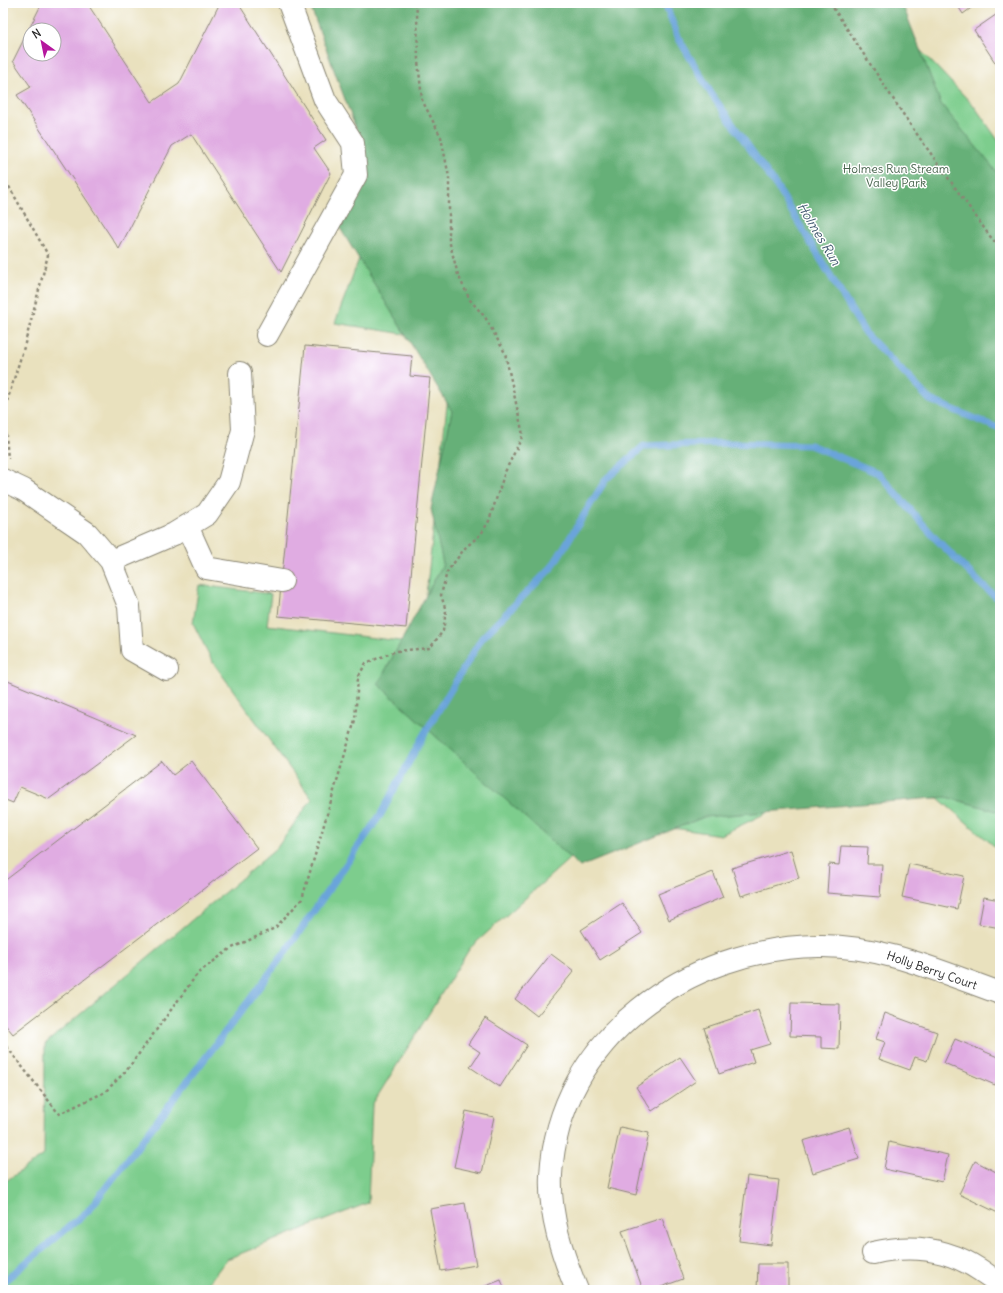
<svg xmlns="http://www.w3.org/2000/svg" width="1003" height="1293" viewBox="0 0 1003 1293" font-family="Delius,sans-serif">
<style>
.green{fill:#7dcd8d;stroke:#547c5c}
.forest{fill:#66b078;stroke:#486e52}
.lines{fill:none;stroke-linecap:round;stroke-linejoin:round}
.stream{stroke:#6aa4da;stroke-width:7}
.building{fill:#e0ace2;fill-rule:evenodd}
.minor-casing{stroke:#8a8674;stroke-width:24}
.path{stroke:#8a8674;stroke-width:2.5;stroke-dasharray:3 3;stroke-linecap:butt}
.minor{stroke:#fff;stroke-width:22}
.labels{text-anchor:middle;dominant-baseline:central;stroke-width:3;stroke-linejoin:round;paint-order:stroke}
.park-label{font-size:12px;fill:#48644d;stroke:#fff}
.street-label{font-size:12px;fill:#2b2b2b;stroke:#fff}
.water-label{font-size:13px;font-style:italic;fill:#445b71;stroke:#fff}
</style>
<rect width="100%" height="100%" fill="#fff"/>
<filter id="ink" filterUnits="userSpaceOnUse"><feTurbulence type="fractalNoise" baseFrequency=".025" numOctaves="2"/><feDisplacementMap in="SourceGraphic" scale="8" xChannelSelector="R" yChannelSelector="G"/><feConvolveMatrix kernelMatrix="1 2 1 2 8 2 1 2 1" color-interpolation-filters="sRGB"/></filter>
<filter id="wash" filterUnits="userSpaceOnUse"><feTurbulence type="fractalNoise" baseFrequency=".012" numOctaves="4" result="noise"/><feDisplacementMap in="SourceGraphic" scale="16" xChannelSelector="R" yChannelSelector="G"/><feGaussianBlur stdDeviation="0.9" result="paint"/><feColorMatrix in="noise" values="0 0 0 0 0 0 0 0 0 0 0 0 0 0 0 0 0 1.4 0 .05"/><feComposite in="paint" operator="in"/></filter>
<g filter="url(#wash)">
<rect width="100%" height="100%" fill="#e9e1be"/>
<path class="green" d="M875,3l100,104 25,36v708l-62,-53 -127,-7 -90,44 -41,-6 -72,-5 -138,124 -98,157 -4,98 -141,56 -24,31h-200v-107l41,-28 1,-111 231,-195 36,-50 -100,-138 -19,-38 6,-38 72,9 -4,31 133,16 23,-19 31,-280 -119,-19 59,-158z"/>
<path class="forest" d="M309,3h593l39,101 59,72v636l-54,-15 -242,20 -124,50 -202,-183 65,-120 -12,-55 21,-98 -115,-188 22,-86z"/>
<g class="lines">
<path class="stream" d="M665,3l14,36 33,56 65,92 88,146 65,67 70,29
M3,1282l85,-71 148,-193 48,-64 97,-140 42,-78 59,-98 70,-71 54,-88 38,-33 81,-3 85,2 68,28 58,66 47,47 17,14"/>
</g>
<g id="blocks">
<path class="building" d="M42,3h45l65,99 27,-18 41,-81h18l88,137 -12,8 17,25 -50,99 -90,-138 -19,12 -53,103 -102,-154 14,-8 -18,-26zM30,30h24v24h-24z
M956,3h22l-15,11z
M1000,12v58l-26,-40z
M305,346l107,10 -2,20 20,2 -24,250 -128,-12z
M3,679l133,56 -87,64 -29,-12 -7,16 -10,-4z
M162,761l11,14 18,-14 66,87 -244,186 -10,-12v-140z
M841,846l27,1 -1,17h15l-2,33 -53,-4 2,-29 10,1z
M791,850l8,28 -58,18 -9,-28z
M909,864l55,12 -7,33 -55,-12z
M713,872l10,25 -54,23 -11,-26z
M984,897l16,3v28l-21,-4z
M622,903l20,30 -42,27 -19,-30z
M551,954l23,17 -37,45 -22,-17z
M791,1003l49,1 -1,45 -18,-1v-11l-31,-1z
M758,1010l12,34 -20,6 4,12 -35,12 -15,-46z
M885,1013l52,19 -10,29 -12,-4 -5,13 -31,-11 6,-17 -9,-3z
M485,1018l42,27 -27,42 -30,-20 10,-15 -12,-8z
M955,1039l45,19v15l-5,12 -51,-22z
M680,1057l16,24 -44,30 -16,-24z
M466,1111l28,6 -12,56 -28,-6z
M620,1127l29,6 -13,62 -29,-7z
M849,1127l10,32 -46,14 -10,-32z
M889,1142l59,13 -6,27 -58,-13z
M975,1161l25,13v40l-41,-20z
M747,1176l32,4 -8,65 -32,-4z
M465,1203l11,62 -35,6 -11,-62z
M662,1218l21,61 -30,11h-10l-21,-59z
M758,1264h30v26h-31z
M501,1280l4,10h-29z"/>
</g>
</g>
<g filter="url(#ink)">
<use href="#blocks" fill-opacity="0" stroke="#8a8674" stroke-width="1"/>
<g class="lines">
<defs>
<path id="minor" d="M267,335l89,-160 -3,-32 -28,-43 -36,-97
M3,480l21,10 63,43 24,28 18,45 3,44 35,20
M187,526l19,42 76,13
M111,561l63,-27 33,-20 22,-32 14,-52 -3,-57
M873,1253c38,-9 74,-5 107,17 7,5 14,9 20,15
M577,1290c-15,-36 -28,-75 -26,-115 7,-137 138,-228 268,-229 63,-1 122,26 181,47"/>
</defs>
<use href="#minor" class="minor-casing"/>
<path class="path" d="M830,3l79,120 80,112 11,13
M3,176l45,79 -24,92 -20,64 4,48
M3,1042l56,72 46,-22 22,-22 71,-97 32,-24 45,-21 27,-29 53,-179 3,-43 8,-14 30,-12 34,-3 13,-17 3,-20 -5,-16 6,-23 18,-24 16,-14 8,-13 16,-49 18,-37 -18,-82 -20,-36 -15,-17 -12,-25 -9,-35v-63l-8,-40 -19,-37 -4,-39 -1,-49 -2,-9"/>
<use href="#minor" class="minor"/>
</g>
</g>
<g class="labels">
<g class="park-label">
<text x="896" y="168">Holmes Run Stream<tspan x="896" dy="14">Valley Park</tspan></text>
</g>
<g class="street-label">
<text transform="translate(932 970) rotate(19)">Holly Berry Court</text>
</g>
<g class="water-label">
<text transform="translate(819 234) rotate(59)">Holmes Run</text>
</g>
</g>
<rect width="1003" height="1293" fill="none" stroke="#fff" stroke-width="16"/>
<g transform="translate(42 42) rotate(327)"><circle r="19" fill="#ffffff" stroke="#aaaaaa"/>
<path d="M0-3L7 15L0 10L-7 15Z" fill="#b5179e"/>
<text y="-6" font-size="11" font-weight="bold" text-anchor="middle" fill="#2b2b2b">N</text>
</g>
</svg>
